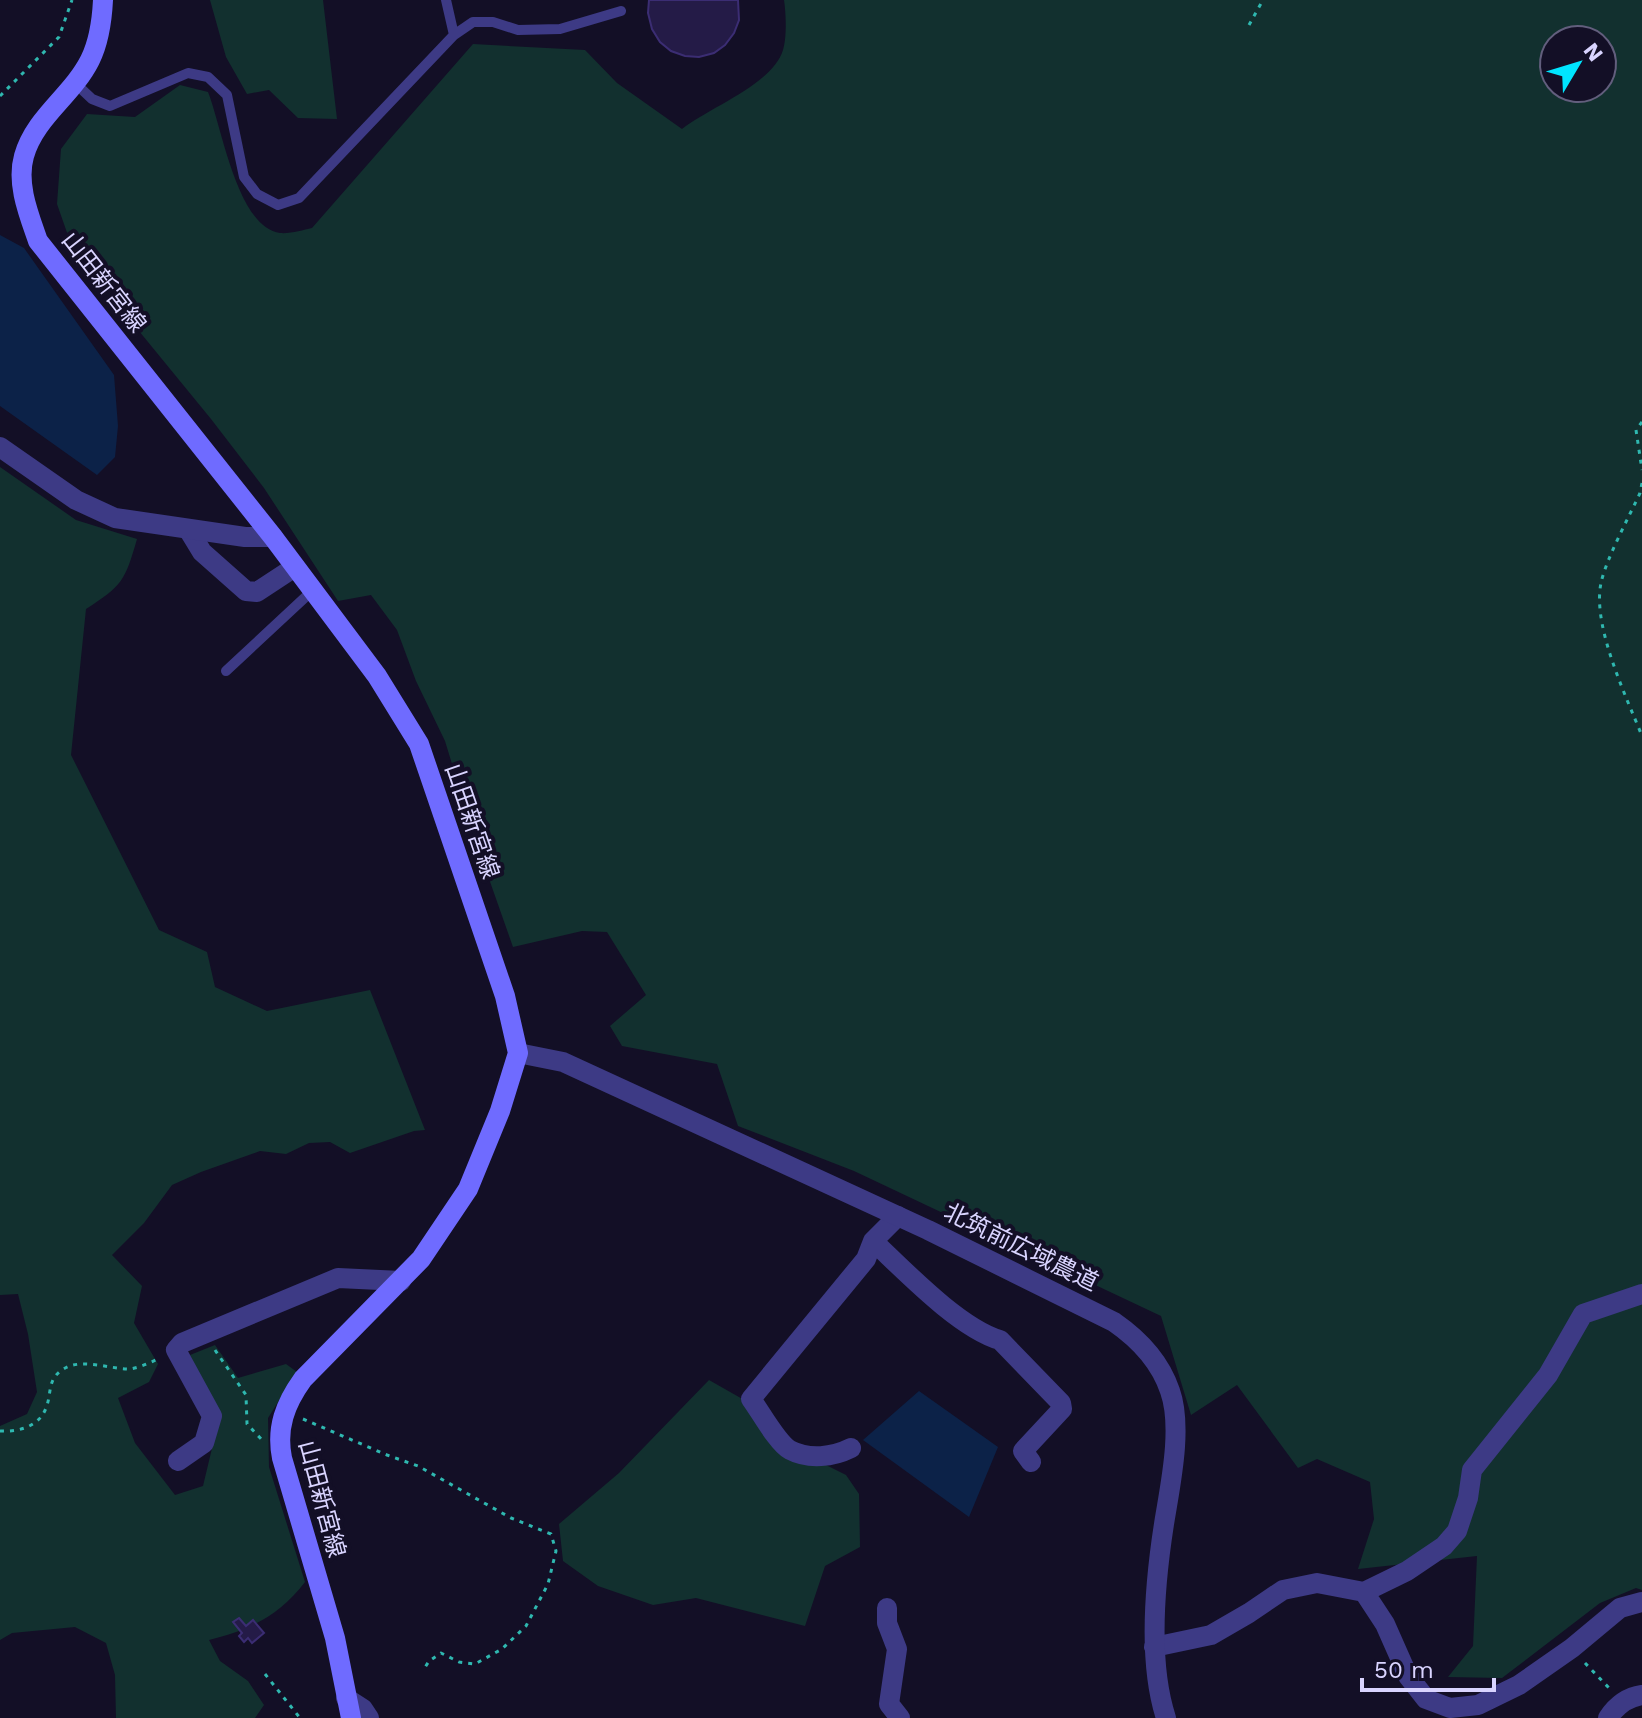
<svg xmlns="http://www.w3.org/2000/svg" width="1642" height="1718" viewBox="0 0 1642 1718" font-family="'Work Sans','Noto Sans JP',sans-serif">
<style>
.green{fill:#12302f;fill-rule:evenodd}
.water{fill:#0c2248}
.building{fill:#241b47;stroke:#3b2d73;stroke-width:2}
.lines{fill:none;stroke-linecap:round;stroke-linejoin:round}
.path{stroke:#2fb8b0;stroke-width:3;stroke-dasharray:4 6;stroke-linecap:butt}
.service{stroke:#3d3a85;stroke-width:10}
.minor{stroke:#3d3a85;stroke-width:20}
.tertiary{stroke:#3d3a85;stroke-width:20}
.secondary{stroke:#6f6bff;stroke-width:20}
.labels{text-anchor:middle;dominant-baseline:central;stroke-width:8;stroke-linejoin:round;paint-order:stroke}
.street-label{font-size:24px;fill:#d9d4ff;stroke:#130f26}
</style>
<rect width="100%" height="100%" fill="#130f26"/>
<path class="green" d="M210,0h113l14,119 -39,-1 -29,-28 -22,4 -21,-37z
M784,0h858v1590l-6,-2 -36,15 -98,75 -54,-1 25,-31 4,-90 -119,13 16,-50 -4,-37 -53,-23 -19,9 -61,-83 -46,30 -30,-99 -307,-145 -116,-45 -21,-62 -95,-18 -12,-20 36,-31 -39,-63 -25,-1 -69,16 -38,-108 -30,-98 -29,-60 -19,-51 -26,-35 -33,6 -74,-113 -53,-69 -81,-99 -52,-56 -21,-60 4,-55 26,-35 48,3 45,-32 28,7c14,35 29,135 72,141 10,1 23,-3 32,-5l161,-184 112,6 32,33 65,46c28,-22 91,-45 101,-79 4,-13 3,-37 1,-50zM1554,40h48v48h-48z
M0,467l76,53 61,19c-12,42 -15,47 -51,70l-15,146 88,175 48,22 8,35 52,24 103,-21 55,140 -11,1 -64,22 -20,-11 -21,1 -23,11 -26,-3 -59,21 -29,13 -28,38 -32,32 30,31 -8,37 24,41 -9,18 -31,16 17,45 40,52 28,-9 16,-67 -29,-64 25,-10 23,33 48,-14 11,8 -29,46 1,49 36,115c-26,34 -55,48 -96,58l11,21 28,20 16,24 -9,13h-139l-1,-43 -9,-32 -31,-16 -63,6 -12,7v-214l27,-12 10,-22 -9,-58 -10,-40 -18,1z
M709,1380l51,29 32,39 54,27 13,19 1,53 -35,19 -20,60 -109,-28 -43,7 -55,-19 -35,-25 -4,-37 60,-51z"/>
<path class="water" d="M0,235l24,13 90,127 4,51 -3,31 -18,18 -97,-69z
M919,1391l79,56 -29,70 -106,-77z"/>
<path class="building" d="M649,0h89l1,20 -5,13 -9,12 -11,8 -15,4 -14,-1 -14,-5 -11,-9 -8,-13 -4,-16z
M239,1618l7,8 7,-6 11,13 -12,10 -4,-5 -4,4 -5,-6 3,-3 -9,-11z"/>
<g class="lines">
<path class="path" d="M1249,25l14,-25
M0,96l59,-59 13,-37
M1642,422l-6,8 6,40
M1642,483l-2,10c-11,24 -34,66 -39,90 -9,43 25,113 41,153
M215,1350l31,45 1,29 16,17
M303,1419l84,36 31,11 93,52 40,16 5,17 -8,33 -22,42 -24,23 -27,15 -16,-2 -18,-9 -12,8 -5,8
M0,1431c18,1 39,-4 46,-23 6,-15 1,-28 16,-38 18,-13 47,-1 67,-1 10,-1 20,-6 29,-10
M1585,1663l25,26
M265,1674l35,44"/>
<path class="service" d="M446,0l8,35
M74,82l18,17 18,7 78,-33 20,4 19,18 17,82 13,17 21,11 21,-7 155,-163 19,-13h20l25,8 42,-1 61,-18
M226,671l87,-81"/>
<path class="minor" d="M188,529l14,23 44,39 11,1 38,-25
M873,1241c32,30 86,87 127,99l61,63 1,6 -39,42 8,11
M851,1448c-18,9 -42,12 -61,2 -12,-6 -30,-39 -39,-51l115,-140 7,-18 25,-25
M178,1461l26,-18 8,-27 -36,-66 6,-7 156,-65 63,3
M1364,1592l43,-21 37,-25 13,-15 11,-33 4,-28 76,-95 35,-61 59,-20
M887,1608v15l10,26 -8,55 11,14
M1154,1647l57,-12 38,-22 34,-23 34,-7 47,9 21,32 23,52 18,23 24,9 28,-3 41,-20 53,-37 48,-40 22,-6
M346,1698l17,11 6,9
M1608,1718c8,-12 20,-21 34,-23"/>
<path class="tertiary" d="M0,447l76,53 39,18 130,19h28
M518,1053l45,9 365,168 186,92c26,18 46,39 56,69 13,37 0,95 -6,133 -9,58 -16,139 2,194"/>
<path class="secondary" d="M103,0c-1,20 -4,42 -13,60 -18,36 -55,57 -66,96 -8,28 5,59 14,85l235,296 104,139 42,68 86,252 13,57 -18,58 -32,78 -47,70 -118,120c-18,25 -27,49 -21,79l53,180 16,80"/>
</g>
<g class="labels">
<g class="street-label">
<text transform="translate(104 282) rotate(52)">山田新宮線</text>
<text transform="translate(472 821) rotate(71)">山田新宮線</text>
<text transform="translate(1021 1247) rotate(26)">北筑前広域農道</text>
<text transform="translate(322 1499) rotate(75)">山田新宮線</text>
</g>
</g>
<g transform="translate(1578 64) rotate(52)"><circle r="38" fill="#130f26" stroke="#625e7d" stroke-width="2"/>
<path d="M0-6L14 30L0 20L-14 30Z" fill="#00e5ff"/>
<text y="-12" font-size="22" font-weight="bold" text-anchor="middle" fill="#d9d4ff">N</text>
</g>
<path d="M1362 1678v12h132v-12" fill="none" stroke="#d9d4ff" stroke-width="4"/>
<text x="1374" y="1678" font-size="24" fill="#d9d4ff" stroke="#130f26" stroke-width="6" paint-order="stroke">50 m</text>
</svg>
